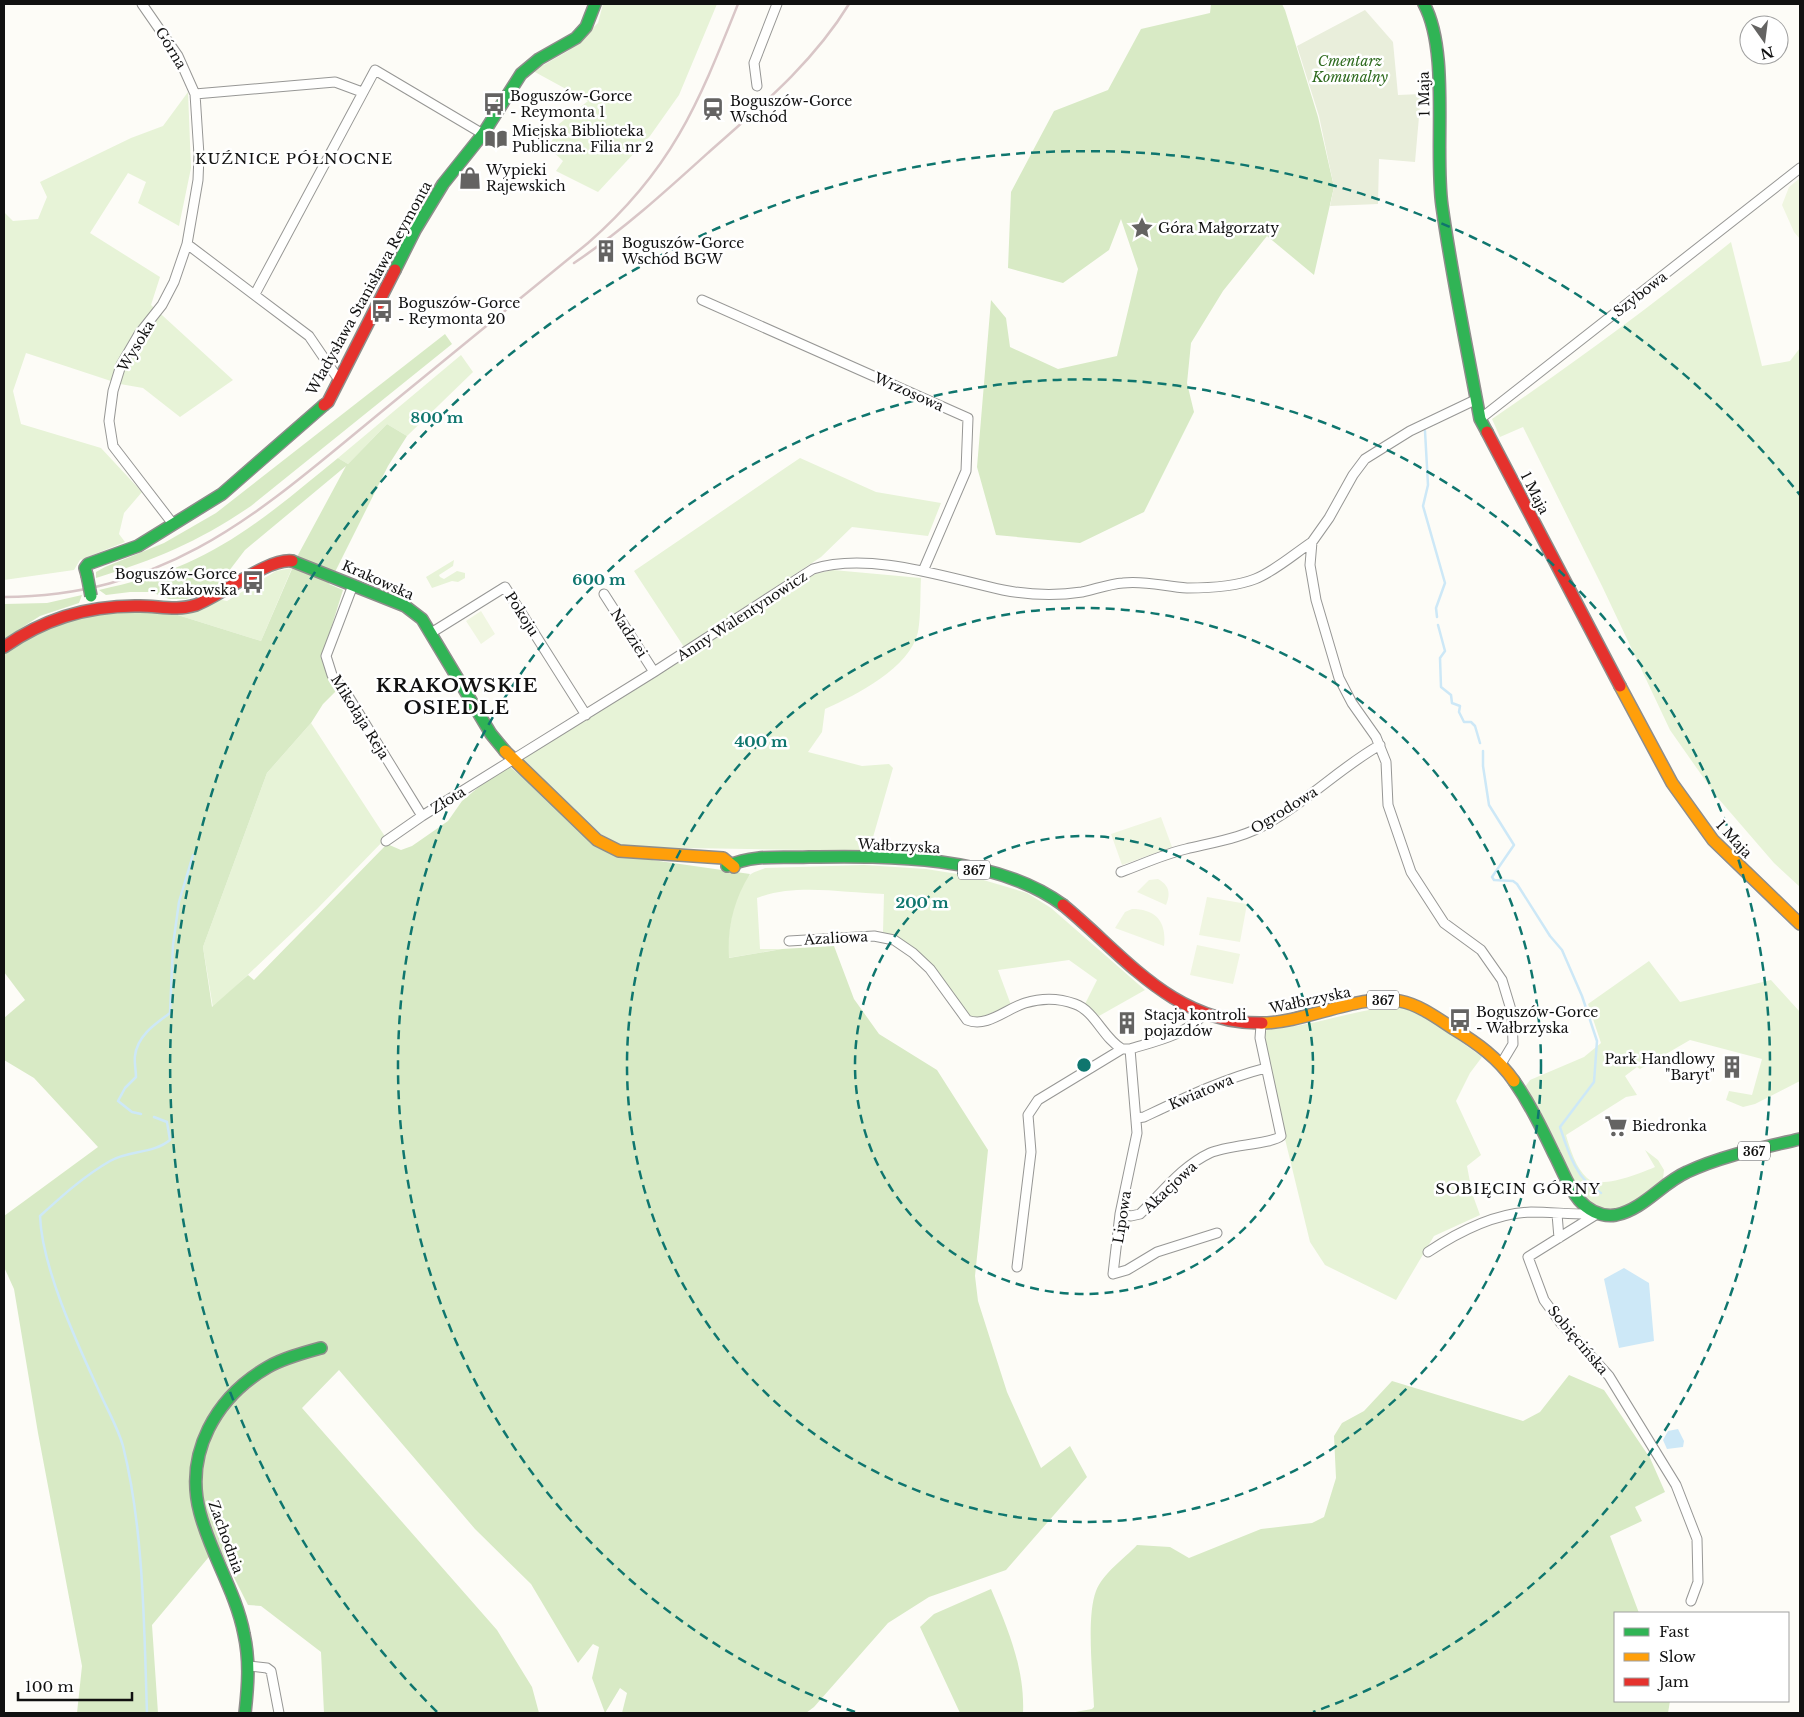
<svg xmlns="http://www.w3.org/2000/svg" width="1804" height="1717" viewBox="0 0 1804 1717" font-family="'Libre Baskerville',serif">
<style>
.green{fill:#e7f3d7}
.forest{fill:#d8eac5}
.cemetery{fill:#e9eedb}
.pitch{fill:#f0f6e1}
.water{fill:#cde8f7}
.lines{fill:none;stroke-linecap:round;stroke-linejoin:round}
.stream{stroke:#cde8f7;stroke-width:2.5}
.street-casing{stroke:#979795;stroke-width:11}
.fast-casing{stroke:#8e8d8b;stroke-width:14}
.slow-casing{stroke:#8e8d8b;stroke-width:14}
.jam-casing{stroke:#8e8d8b;stroke-width:14}
.street{stroke:#fffffe;stroke-width:9}
.fast{stroke:#30b455;stroke-width:11}
.slow{stroke:#ff9f0a;stroke-width:11}
.jam{stroke:#e5322d;stroke-width:11}
.rail{stroke:#d9c6c7;stroke-width:2.5}
.fast-bridge-casing{stroke:#8e8d8b;stroke-width:14;stroke-linecap:butt}
.fast-bridge{stroke:#30b455;stroke-width:11}
.ring{fill:none;stroke:#0f766e;stroke-width:2.5;stroke-dasharray:9 6}
.labels{text-anchor:middle;dominant-baseline:central;stroke-width:5;stroke-linejoin:round;paint-order:stroke}
.shield{fill:#fff;stroke:#585858;stroke-width:1}
.shield-label{font-size:12px;font-weight:bold;fill:#111}
.street-label{font-size:14px;fill:#111;stroke:#fff}
.park-label{font-size:14px;font-style:italic;fill:#2f6b1f;stroke:#fff}
.poi-label{font-size:14px;fill:#111;stroke:#fff;text-anchor:start}
.neighbourhood-label{font-size:15px;letter-spacing:1px;fill:#111;stroke:#fff}
.district-label{font-size:19px;font-weight:bold;letter-spacing:1px;fill:#111;stroke:#fff}
.centre{fill:#0f766e;stroke:#fff;stroke-width:2.5}
.ring-label{font-size:15px;text-anchor:middle;font-weight:bold;fill:#0f766e;stroke:#fff;stroke-width:5;stroke-linejoin:round;paint-order:stroke}
</style>
<rect width="100%" height="100%" fill="#fdfcf7"/>
<path class="green" d="M603,4h114l-38,91 -29,41 -52,56 -42,-21 7,-10 -14,-13 10,-24 29,-23 -55,-30 35,-20 30,-28z
M188,92l3,76 -12,58 -41,-23 8,-21 -18,-9 -38,60 70,44 -9,28 82,75 -53,37 -37,-29 -23,-4 -94,-31 -13,38 8,33 80,24 41,44 -18,21 -5,21 6,8 -45,18 -6,10 -70,10v-368l9,9 25,-2 9,-22 -7,-15 91,-44 32,-12z
M1731,242l31,124 28,-5 10,-13v539l-26,-24 -57,-66 -47,-67 -68,-144 -79,-159 -23,10 -8,-18c82,-56 162,-115 239,-177z
M461,355l12,17 -66,64 -20,-12 -39,40 -10,-6z
M800,458l76,34 65,11 -13,33 -76,-9 -31,30 -137,90 -50,-76z
M454,560l-1,6 -14,9 1,2 4,2 13,-8 8,2v5l-7,4 -6,-1 -20,7 -6,-11z
M292,568l-31,73 -96,-30 53,-12 9,2 49,-30z
M833,570l88,8c-1,18 0,37 -3,54 -8,36 -62,63 -93,77l-3,23 -14,20 54,14 27,-2 4,4 -24,83 -247,-4 -21,-13 -77,-69 -1,-5 3,-4 156,-96 133,-86z
M311,723l75,115 -69,71 -104,99 -10,-61 64,-174z
M864,865l62,4 44,7 57,17 24,15 94,82 -46,26 -14,-12 12,-24 -28,-20 -71,10 13,35 -32,13h-10l-31,-45 -26,-27 -29,-14 1,-38c-41,-1 -88,-11 -127,4l3,51h22l-54,9c-1,-21 5,-71 23,-84 4,-3 10,-4 14,-6z
M1649,961l31,41 91,-22 29,32v69l-45,23 -12,3 -17,-7 3,-9 23,4 10,-36 -72,-19 -50,29 -3,-2 -12,9 12,19 -11,2 -60,38c4,14 10,33 21,43 13,12 54,-5 68,-11l-10,-17 13,10 6,10 -1,9 -33,25 -22,8 -24,-11 -59,-114 5,-7 54,-23 17,-14 -13,-39z
M1393,1006l27,6 62,45 -12,16 -14,28 25,54 -14,11 5,27 8,22 -46,21 -38,64 -71,-35 -15,-23 -33,-136 -13,-72 4,-5c43,-2 82,-18 125,-23z"/>
<path class="forest" d="M1211,4h71l3,6 33,107 16,70 -20,88 -47,-39 -44,55 -32,52 -4,40 7,29 -50,100 -64,31 -84,-8 -19,-68 14,-167 15,18 4,29 48,22 59,-13 21,-87 -17,-50 -12,31 -46,33 -55,-15 3,-76 43,-81 54,-21 33,-61 69,-16z
M445,334l7,10 -201,162c-53,36 -94,53 -155,72v-6l9,-5 59,-24 52,-30z
M387,424l20,12 -19,30 -59,118 14,6 -21,67 16,32 -15,15 -12,19 -44,50 -64,174 9,60 36,-32 6,5 133,-136 14,6 11,-4 36,-25 14,-20 36,-30 12,-4 107,88 133,19c-16,25 -23,54 -21,84l53,-9 52,-3 20,53 25,35 58,36 51,80 -13,126 3,25 29,91 34,76 29,-22 17,31 -81,93 -77,27 -41,26 -74,84 -8,6h-184l5,-20 -7,-5 -15,25 -13,-35 7,-31 -6,-3 -15,19 -47,-79 -56,-55 -136,-159 -37,38 195,222 35,57 7,26h-215l-3,-61 -60,-46 -13,-1 -30,-59 -66,79 6,88h-81l5,-47 -44,-233 -24,-144 -10,-22v-51l94,-69 -64,-69 -30,-18v-42l21,-18 -21,-28v-319l33,-22 49,-18 79,-2 96,30 37,-86 48,-89 -101,84 -26,34 -15,9 -18,6h-17l-18,-7h-21l-24,3 -7,-5c30,-7 60,-14 88,-27 57,-25 104,-67 151,-105l10,6z
M82,595l-3,8 -39,13 -36,23v-35l43,-1z
M1569,1375l35,15 46,68 15,34 -30,15 7,14 -32,15 29,77h-24v88h55l-2,12h-598l22,-4 2,-2c-1,-30 -8,-90 2,-116 7,-18 28,-32 41,-46l33,2 19,11 72,-29 51,-6 12,-6 12,-39 -2,-42 8,-13 22,-12 28,-30 131,40 17,-9z
M991,1589c17,40 34,80 32,124h-63l-40,-86 14,-13z"/>
<path class="cemetery" d="M1365,10l28,32 5,53 23,-1 -6,68 -36,-3 -1,45 -48,2 4,-19 -15,-71 -22,-70z"/>
<path class="pitch" d="M1800,178v61l-6,-7 -12,-27 7,-18z
M481,611l14,23 -14,10 -15,-23z
M1161,817l11,30 -50,18 -11,-31z
M1158,879c11,6 13,14 8,26l-29,-13 12,-12z
M1207,897l40,7 -7,38 -41,-7z
M1132,909c24,0 35,13 32,37l-49,-18 10,-16z
M1197,945l43,9 -7,30 -43,-9z"/>
<path class="water" d="M1624,1268l25,15 5,58 -35,7 -15,-69z
M1678,1429l6,12 -1,6 -16,2 -4,-9 5,-9z"/>
<g class="lines">
<path class="stream" d="M1425,431l3,54 -5,21 22,77 -9,25 1,9
M1438,625l7,26 -5,7 1,29 10,8 1,8 8,3 -1,6 5,10h7l4,4 5,17
M1483,751v15l6,39 25,40 -22,32 2,3 19,1 4,3 33,52 12,14 20,46 15,45 -3,41 -34,45c8,25 17,54 41,66
M141,1114l-9,-2 -14,-11 7,-13 11,-11c0,-7 -2,-15 -1,-21 2,-20 20,-32 35,-43l3,-68 6,-43 14,-47
M147,1713c-3,-86 -3,-183 -24,-267 -5,-18 -16,-37 -24,-55 -22,-48 -57,-123 -59,-175 22,-20 44,-40 70,-55 19,-11 43,-7 60,-21l-3,-18 -13,-5"/>
<defs>
<path id="street" d="M142,4l36,52 17,38 4,61 -1,25 -11,64 -13,38 -12,23 -23,29 -18,31 -8,26 -4,30 4,25 60,78
M757,86l-3,-23 23,-59
M195,94l140,-12 27,10
M187,244l122,92 30,44
M255,294l120,-224 108,64
M702,300l266,118 -2,53 -43,100
M1475,400l-65,31 -45,28 -12,16 -24,43 -17,24 -2,23 6,35 23,78 13,25 24,34 10,25 2,43 23,67 33,51 37,27 21,30 10,33 1,31 -12,20
M1480,419l320,-251
M353,585l-27,71 6,19 13,16 77,125
M604,594l50,78
M431,633l74,-46 81,128
M386,841l36,-25 232,-144 159,-103c57,-18 134,9 190,21 26,5 53,6 79,2 14,-3 27,-8 41,-9 21,-3 44,4 64,5 22,0 48,-1 68,-9 20,-8 39,-25 57,-37
M1121,872c22,-8 43,-18 65,-23 29,-7 58,-11 84,-27 39,-22 71,-55 110,-77
M789,941l85,-5 20,4 19,13 17,16 37,51c20,8 39,-11 58,-17 16,-5 34,-5 50,1 20,7 28,34 47,45
M1130,1049l7,84 -17,81 -7,60 14,-4 30,-18 60,-19
M1137,1118l7,-1c40,-19 79,-38 122,-49
M1120,1214l11,2 9,-2c22,-21 42,-48 70,-61 18,-8 62,-9 71,-17l-21,-98 1,-13
M1557,1214l2,24
M1597,1214l-69,43 16,43 16,22 49,54 67,109 21,54 1,43 -7,19
M1428,1252c30,-20 66,-39 103,-40 22,0 44,3 65,2
M1017,1267l14,-115 -3,-37 10,-15 84,-51h8c26,-8 56,-14 74,-35
M249,1666l18,2 4,3 8,42"/>
<path id="fast" d="M1424,4c26,48 10,145 18,202 10,71 25,142 38,213l7,13
M395,270l20,-40 28,-46 40,-50 38,-60 18,-15 37,-21 10,-11 9,-23
M292,561l113,45 17,13 69,115 14,17
M87,575l-2,-7 3,-4 50,-18 84,-52 102,-89
M727,866c28,-12 52,-8 82,-9 80,-1 186,-2 254,48
M1514,1081c16,23 28,48 40,73 8,15 14,33 25,46 10,11 23,17 37,15 28,-6 46,-32 71,-43 36,-17 75,-24 113,-33
M245,1713c3,-27 5,-52 -1,-79 -8,-42 -33,-79 -44,-121 -16,-60 16,-116 68,-146 16,-9 35,-14 53,-19"/>
<path id="slow" d="M1620,686l52,97 41,57 87,84
M505,751l92,89 22,11 104,7 11,9
M1262,1023c43,0 98,-30 138,-22 20,4 37,17 54,28 23,14 44,29 60,52"/>
<path id="jam" d="M324,405l4,-3 67,-132
M1487,432l133,254
M4,647c41,-29 85,-42 136,-41 19,0 37,5 56,-1 26,-10 72,-47 96,-44
M1063,905c62,51 110,119 199,118"/>
</defs>
<use href="#street" class="street-casing"/>
<use href="#fast" class="fast-casing"/>
<use href="#slow" class="slow-casing"/>
<use href="#jam" class="jam-casing"/>
<use href="#street" class="street"/>
<use href="#fast" class="fast"/>
<use href="#slow" class="slow"/>
<use href="#jam" class="jam"/>
<path class="rail" d="M574,263c48,-32 92,-72 135,-111 52,-46 104,-89 140,-148
M4,597c169,-1 260,-89 382,-189 68,-55 135,-110 202,-165 84,-73 110,-139 150,-239"/>
<defs>
<path id="fast-bridge" d="M87,575l4,21"/>
</defs>
<use href="#fast-bridge" class="fast-bridge-casing"/>
<use href="#fast-bridge" class="fast-bridge"/>
</g>
<g class="ring">
<circle cx="1084" cy="1065" r="229"/>
<circle cx="1084" cy="1065" r="457"/>
<path d="M855 1712A686 686 0 1 1 1313 1712"/>
<path d="M437 1712A915 915 0 1 1 1800 495"/>
</g>
<defs>
<symbol id="bus-bare" viewBox="-9 -9 18 18"><path d="M-5-6H5V4H4V6H2V4H-2V6H-4V4H-5ZM-3.5-4V0h7V-4ZM-3.5 1.2v1.5H-2V1.2ZM2 1.2v1.5H3.5V1.2Z" fill="#646362" stroke="#fff" stroke-width="2.5" paint-order="stroke"/></symbol>
<symbol id="station-bare" viewBox="-9 -9 18 18"><path d="M-3-6H3Q5-6 5-4V2Q5 4 3 4L4.5 6H3L1.5 4h-3L-3 6H-4.5L-3 4Q-5 4-5 2V-4Q-5-6-3-6ZM-3.5-4v3h7v-3ZM-3.5 1v1.5H-2V1ZM2 1v1.5H3.5V1Z" fill="#646362" stroke="#fff" stroke-width="2.5" paint-order="stroke"/></symbol>
<symbol id="library-bare" viewBox="-9 -9 18 18"><path d="M-6-4Q-3-5.5-.7-3.5V5Q-3 3-6 4ZM6-4Q3-5.5 .7-3.5V5Q3 3 6 4Z" fill="#646362" stroke="#fff" stroke-width="2.5" paint-order="stroke"/></symbol>
<symbol id="shop-bare" viewBox="-9 -9 18 18"><path d="M-5-2.5h2.3a2.7 3.5 0 0 1 5.4 0H5L5.5 6h-11ZM-1.5-2.5h3a1.5 2.3 0 0 0-3 0Z" fill="#646362" stroke="#fff" stroke-width="2.5" paint-order="stroke"/></symbol>
<symbol id="sight-bare" viewBox="-9 -9 18 18"><path d="M0-6L1.8-2.2L6-1.7L2.9 1.2L3.7 5.4L0 3.3L-3.7 5.4L-2.9 1.2L-6-1.7L-1.8-2.2Z" fill="#646362" stroke="#fff" stroke-width="2.5" paint-order="stroke"/></symbol>
<symbol id="building-bare" viewBox="-9 -9 18 18"><path d="M-4-6H4V6H1V3H-1V6H-4ZM-2.5-4.3h1.7v1.8h-1.7ZM.8-4.3h1.7v1.8H.8ZM-2.5-1h1.7V.8h-1.7ZM.8-1h1.7V.8H.8Z" fill="#646362" stroke="#fff" stroke-width="2.5" paint-order="stroke"/></symbol>
<symbol id="supermarket-bare" viewBox="-9 -9 18 18"><path d="M-6-5.5h2.5l.6 2H6L4.5 2H-2.5L-4.4-4H-6ZM-1.5 3.2a1.3 1.3 0 1 0 .1 0ZM3 3.2a1.3 1.3 0 1 0 .1 0Z" fill="#646362" stroke="#fff" stroke-width="2.5" paint-order="stroke"/></symbol>
</defs>
<g fill-rule="evenodd">
<use href="#bus-bare" x="478" y="88" width="32" height="32"/>
<use href="#station-bare" x="697" y="93" width="32" height="32"/>
<use href="#library-bare" x="480" y="123" width="32" height="32"/>
<use href="#shop-bare" x="454" y="162" width="32" height="32"/>
<use href="#sight-bare" x="1126" y="212" width="32" height="32"/>
<use href="#building-bare" x="590" y="235" width="32" height="32"/>
<use href="#bus-bare" x="366" y="295" width="32" height="32"/>
<use href="#bus-bare" x="237" y="566" width="32" height="32"/>
<use href="#bus-bare" x="1444" y="1004" width="32" height="32"/>
<use href="#building-bare" x="1111" y="1007" width="32" height="32"/>
<use href="#building-bare" x="1716" y="1051" width="32" height="32"/>
<use href="#supermarket-bare" x="1600" y="1110" width="32" height="32"/>
</g>
<g class="labels">
<g class="shield">
<rect x="958" y="860.5" width="32" height="19" rx="4"/>
<rect x="1367" y="990.5" width="32" height="19" rx="4"/>
<rect x="1738" y="1141.5" width="32" height="19" rx="4"/>
</g>
<g class="shield-label">
<text x="974" y="870">367</text>
<text x="1383" y="1000">367</text>
<text x="1754" y="1151">367</text>
</g>
<g class="street-label">
<text transform="translate(171 48) rotate(59)">Górna</text>
<text transform="translate(1424 94) rotate(-91)">1 Maja</text>
<text transform="translate(369 288) rotate(-61)">Władysława Stanisława Reymonta</text>
<text transform="translate(1640 294) rotate(-38)">Szybowa</text>
<text transform="translate(136 346) rotate(-59)">Wysoka</text>
<text transform="translate(909 392) rotate(24)">Wrzosowa</text>
<text transform="translate(1535 493) rotate(63)">1 Maja</text>
<text transform="translate(378 580) rotate(24)">Krakowska</text>
<text transform="translate(522 614) rotate(57)">Pokoju</text>
<text transform="translate(742 616) rotate(-33)">Anny Walentynowicz</text>
<text transform="translate(629 633) rotate(57)">Nadziei</text>
<text transform="translate(360 717) rotate(58)">Mikołaja Reja</text>
<text transform="translate(448 800) rotate(-32)">Złota</text>
<text transform="translate(1284 810) rotate(-32)">Ogrodowa</text>
<text transform="translate(1734 839) rotate(47)">1 Maja</text>
<text transform="translate(899 846) rotate(3)">Wałbrzyska</text>
<text transform="translate(836 938) rotate(-3)">Azaliowa</text>
<text transform="translate(1310 1000) rotate(-12)">Wałbrzyska</text>
<text transform="translate(1201 1092) rotate(-23)">Kwiatowa</text>
<text transform="translate(1170 1187) rotate(-43)">Akacjowa</text>
<text transform="translate(1122 1217) rotate(-81)">Lipowa</text>
<text transform="translate(1578 1340) rotate(50)">Sobięcińska</text>
<text transform="translate(226 1537) rotate(70)">Zachodnia</text>
</g>
<g class="park-label">
<text x="1350" y="61">Cmentarz<tspan x="1350" dy="16">Komunalny</tspan></text>
</g>
<g class="poi-label">
<text x="510" y="96">Boguszów-Gorce<tspan x="510" dy="16">- Reymonta 1</tspan></text>
<text x="730" y="101">Boguszów-Gorce<tspan x="730" dy="16">Wschód</tspan></text>
<text x="512" y="131">Miejska Biblioteka<tspan x="512" dy="16">Publiczna. Filia nr 2</tspan></text>
<text x="486" y="170">Wypieki<tspan x="486" dy="16">Rajewskich</tspan></text>
<text x="1158" y="228">Góra Małgorzaty</text>
<text x="622" y="243">Boguszów-Gorce<tspan x="622" dy="16">Wschód BGW</tspan></text>
<text x="398" y="303">Boguszów-Gorce<tspan x="398" dy="16">- Reymonta 20</tspan></text>
<text x="237" y="574" text-anchor="end">Boguszów-Gorce<tspan x="237" dy="16">- Krakowska</tspan></text>
<text x="1476" y="1012">Boguszów-Gorce<tspan x="1476" dy="16">- Wałbrzyska</tspan></text>
<text x="1144" y="1015">Stacja kontroli<tspan x="1144" dy="16">pojazdów</tspan></text>
<text x="1715" y="1059" text-anchor="end">Park Handlowy<tspan x="1715" dy="16">"Baryt"</tspan></text>
<text x="1632" y="1126">Biedronka</text>
</g>
<g class="neighbourhood-label">
<text x="294" y="158">KUŹNICE PÓŁNOCNE</text>
<text x="1518" y="1188">SOBIĘCIN GÓRNY</text>
</g>
<g class="district-label">
<text x="457" y="685">KRAKOWSKIE<tspan x="457" dy="22">OSIEDLE</tspan></text>
</g>
</g>
<circle cx="1084" cy="1065" r="8" class="centre"/>
<g class="ring-label">
<text x="437" y="423">800 m</text>
<text x="599" y="585">600 m</text>
<text x="761" y="747">400 m</text>
<text x="922" y="908">200 m</text>
</g>
<rect width="1804" height="1717" fill="none" stroke="#111111" stroke-width="10"/>
<rect x="1614" y="1612" width="175" height="90" fill="#ffffff" stroke="#a0a0a0"/>
<rect x="1624" y="1628" width="25" height="8" fill="#30b455" stroke="#a0a0a0"/>
<text x="1659" y="1637" font-size="15" fill="#111111">Fast</text>
<rect x="1624" y="1653" width="25" height="8" fill="#ff9f0a" stroke="#a0a0a0"/>
<text x="1659" y="1662" font-size="15" fill="#111111">Slow</text>
<rect x="1624" y="1678" width="25" height="8" fill="#e5322d" stroke="#a0a0a0"/>
<text x="1659" y="1687" font-size="15" fill="#111111">Jam</text>
<g transform="translate(1764 40) rotate(166)"><circle r="24" fill="#ffffff" stroke="#a0a0a0"/>
<path d="M0-4L9 19L0 12L-9 19Z" fill="#646362"/>
<text y="-8" font-size="14" font-weight="bold" text-anchor="middle" fill="#111111">N</text>
</g>
<path d="M18 1692v8h114v-8" fill="none" stroke="#111111" stroke-width="2.5"/>
<text x="25" y="1692" font-size="15" fill="#111111" stroke="#ffffff" stroke-width="4" paint-order="stroke">100 m</text>
</svg>
